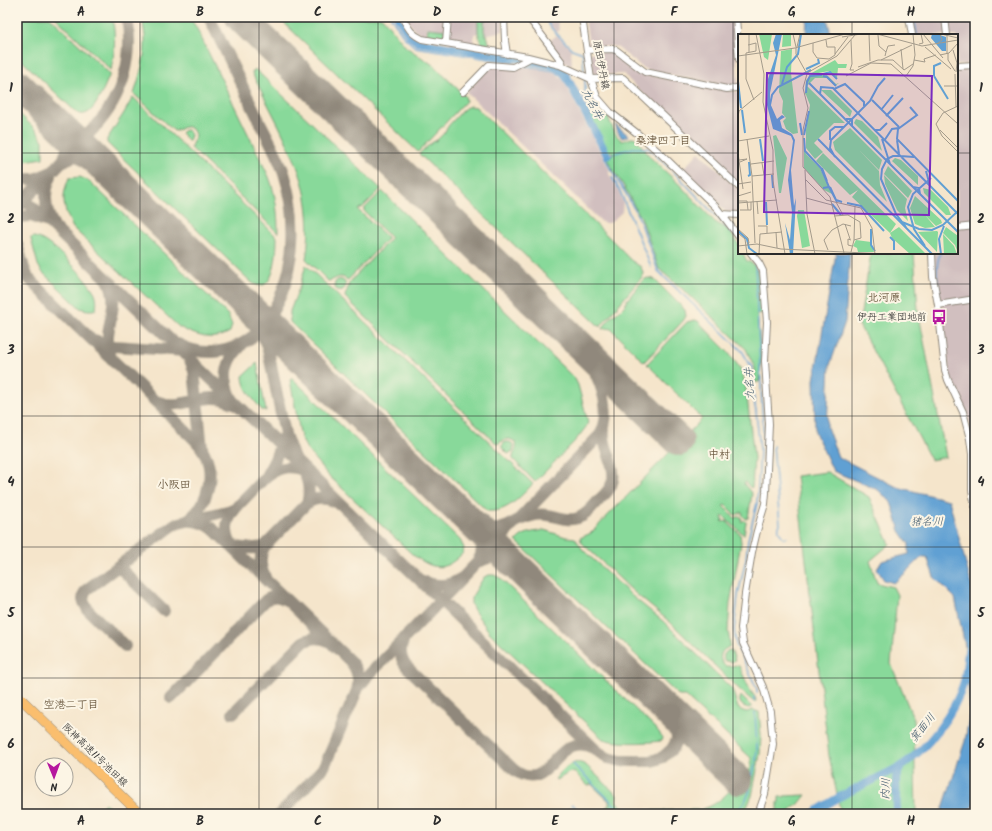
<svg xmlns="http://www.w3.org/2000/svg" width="992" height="831" viewBox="0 0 992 831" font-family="Kalam,'Klee One',sans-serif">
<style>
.industrial{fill:#d1bfbf}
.green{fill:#88d99a;stroke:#5a8262}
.water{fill:#61a0d3;stroke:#46667f}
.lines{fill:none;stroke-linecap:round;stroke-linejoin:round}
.stream{stroke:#61a0d3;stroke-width:1.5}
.river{stroke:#61a0d3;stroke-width:8}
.taxiway{stroke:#90887b;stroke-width:12}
.runway{stroke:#90887b;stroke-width:30}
.minor-casing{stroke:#90887b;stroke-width:8}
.highway-casing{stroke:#90887b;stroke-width:10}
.minor{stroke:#fff;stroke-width:6}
.highway{stroke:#fabe6e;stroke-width:9}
.grid{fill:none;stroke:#2b2b2b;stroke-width:1;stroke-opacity:0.55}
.labels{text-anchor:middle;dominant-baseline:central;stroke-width:4;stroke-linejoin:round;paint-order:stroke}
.street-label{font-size:10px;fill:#2b2b2b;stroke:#fcf5e5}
.poi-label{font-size:10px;fill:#2b2b2b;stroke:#fcf5e5;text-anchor:end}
.water-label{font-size:11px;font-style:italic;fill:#415a6e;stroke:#fcf5e5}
.neighbourhood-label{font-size:11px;font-weight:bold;fill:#6d5b42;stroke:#fcf5e5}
.inset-river{fill:none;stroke:#61a0d3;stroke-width:2}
.inset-road{fill:none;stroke:#a49b8b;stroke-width:1}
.view{fill:#7b2cbf;fill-opacity:0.15;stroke:#7b2cbf;stroke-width:2}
.inset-edge{fill:none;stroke:#2b2b2b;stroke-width:2}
.neatline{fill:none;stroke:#2b2b2b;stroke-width:1.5}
.grid-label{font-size:13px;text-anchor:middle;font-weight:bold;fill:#2b2b2b}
</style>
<rect width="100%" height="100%" fill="#fcf5e5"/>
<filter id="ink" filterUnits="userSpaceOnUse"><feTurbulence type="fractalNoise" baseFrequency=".025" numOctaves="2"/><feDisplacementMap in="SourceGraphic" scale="8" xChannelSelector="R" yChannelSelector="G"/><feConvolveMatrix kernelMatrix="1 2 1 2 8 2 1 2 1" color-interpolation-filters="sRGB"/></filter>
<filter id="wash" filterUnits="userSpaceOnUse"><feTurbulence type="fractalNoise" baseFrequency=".012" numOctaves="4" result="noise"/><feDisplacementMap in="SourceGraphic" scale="16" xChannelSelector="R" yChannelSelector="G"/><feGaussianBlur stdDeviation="0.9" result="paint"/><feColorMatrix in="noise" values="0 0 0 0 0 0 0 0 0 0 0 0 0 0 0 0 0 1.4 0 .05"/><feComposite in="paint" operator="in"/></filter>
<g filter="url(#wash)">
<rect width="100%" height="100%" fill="#f5e5cb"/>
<path class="industrial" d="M405,17h41l-1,13 -18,-2 -1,8 -5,-2 -7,-5z
M450,17h30v16l-6,1v12l-24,-4 -2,-2z
M486,17h17v14l-18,4v-3h-1v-12h2z
M544,17h13l2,13 -2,3 -7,-7z
M585,17h149l4,68 -10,1 -80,-16 -5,-2 -25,-20 -5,-2 -23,1 -1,-1z
M911,17h64v47l-18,1v-30h-43z
M557,35l14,14 1,16 -8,-3 -16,-20z
M615,51l23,20 9,4 92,17v92l-109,-103 -6,-7 -28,1 -1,-3h-2l-3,-19z
M490,66h30l31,5 6,3 5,5 47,90v5l9,16 5,12 -1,10 -12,11h-7l-137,-131z
M975,67v383l-5,-27 -20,-47 -9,-57 1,-5v-5l1,-3 -1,-5 -1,-1 -3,-7 -3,-15 -1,-25h23v-185z
M699,152l40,38v23l-13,-1 -43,-43z"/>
<path class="green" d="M17,17h33l60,57c-4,9 -14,36 -23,39 -4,2 -7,1 -10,0l-60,-57z
M55,17h57c4,18 3,36 -1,53z
M142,17h47l7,10 73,150c7,18 9,37 9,56l-87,-85c0,-5 4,-8 4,-13 0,-2 -2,-4 -3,-6 -7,-6 -12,2 -18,2l-40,-37c6,-19 12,-38 11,-58 -1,-7 -2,-13 -3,-19z
M278,17h104l24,30 27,18 32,31 1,5 -48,51z
M477,17h9v3h-2v12h1v3h2l3,12 -8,-1 -4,-13v-14z
M428,28l17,2 -2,10 -16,-4z
M255,69l126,120 -19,19h-2l-2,2 29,27v2l-39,41c-10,-7 -11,0 -20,1l-22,-22c5,-28 3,-58 -6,-85 -6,-17 -14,-33 -21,-48 -9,-18 -18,-35 -27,-53z
M133,97l144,140c0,13 -2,62 -26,45l-144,-139v-4l17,-26z
M470,106l6,1 146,143c5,8 11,12 19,17l2,6 -1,4 -42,50 -181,-173 10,-9 4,-3 4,-2 7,-7 5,-8 16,-17z
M17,111l20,20 6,10v17l-18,3 -8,-1z
M606,113l10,22 6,6 13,-4 16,21 27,25 37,39 14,8 10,15v8h4l3,7 7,4 4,6 2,7 4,36 -6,1 5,46 -3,22h-5l1,-14 -9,-19 -59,-56 -28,-24 -18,-52c-6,-8 -9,-16 -14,-25 -6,-12 -15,-22 -21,-35l8,-3 -2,-3 -5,2 -8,-20 -10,-17z
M186,130h2l3,5 -2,6 -8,-8 2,-2z
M80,177l9,4 139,134 4,10 -2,7c-4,2 -10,5 -15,5 -12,2 -26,-5 -36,-10l-106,-99c-9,-19 -13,-29 -4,-50z
M382,191l193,188 3,6 10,37 -2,5 -10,13 -41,42 -22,-23c-1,-6 7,-12 1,-18 -2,-1 -4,-2 -6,-2 -4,0 -8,4 -11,5l-152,-147c0,-5 4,-8 4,-14l42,-45 -27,-27v-2z
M34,237c15,1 54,42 61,56 2,5 2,10 1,16 -4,2 -11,1 -16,-1l-38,-36 -4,-7 -7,-26v-1z
M871,253h43l4,57 28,147 -15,3 -72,-135z
M306,265l227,219c-13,13 -26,29 -46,27l-197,-189v-11l9,-23z
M648,278l6,1 31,31 1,6 -3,5 -39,41 -33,-33 -5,-1 -4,1 10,-13 5,-3 8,-8 2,-5 16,-20z
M334.5 285a5.5 5.5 0 1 1 11 0a5.5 5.5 0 1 1-11 0Z
M695,320l3,1 18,19 11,11 13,17 3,7 3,13 8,70 -2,29 -1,1 -6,-6 -1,2 5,6 3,4 -4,24 -2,1 -4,-4 1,-2 -2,-1 -3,2 -3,1 -10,-10 -2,1 12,12 5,-2 2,3 -1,2 1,1 2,-2 2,2 -2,12h-1l-20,-18 -1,1 1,3 -1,1 1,1 3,-1 14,13 1,9 -11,60 -2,28 2,12v3c-3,2 -6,3 -8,6 -3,5 -1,12 4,14 5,1 9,-2 13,0l11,24 5,7 1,3 -1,3 -16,-14 -69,-67 -34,-28 -54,-51 -2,-5 11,-5 111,-114 -55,-55 40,-42z
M257,363l9,48 -4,-1c-8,-10 -19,-21 -19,-34z
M292,378l168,162 4,8 -1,5c-19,19 -29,17 -50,2l-85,-80 -20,-24 -7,-13 -11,-58z
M505,442h5l4,3 -1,6 -5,3 -6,-6v-2z
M827,472l42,25 21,47 -20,17 7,22 16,4 4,8 -6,69 23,56 2,94h-75l-12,-58 -33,-280z
M544,530l22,7 9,1 8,12 25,23 24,23 32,26 68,67 6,19 5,3 4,1 6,-2 6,2 2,23 -1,19 -8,42 -5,11 -5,7h-125l-11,-5v-2l3,-1v-5l-18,-17 -3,2 -13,-13 -5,-1 -13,8 -2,-1c9,-10 18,-23 32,-13l30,29c0,2 -1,6 0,7 3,5 12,8 17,9l64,-1c22,-3 38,-27 53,-42v-10l-66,-62h-6l-163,-155c7,-9 18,-9 28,-11z
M489,575h5l6,3 159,154 3,6 -1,3c-16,2 -44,3 -58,-2l-91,-85 -22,-21 -15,-21 -4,-8v-6l13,-21z
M729,650h2l4,10 -3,2 -7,-1c-3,-4 -1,-9 4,-11z
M741,696l11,11 -3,1c-6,-1 -12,-5 -8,-12z
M806,795l-8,10 -4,2 -8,7h-18l3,-1 -1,-1 8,-2v-8h1v-5h5v-1z
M105,803l11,11h-21z"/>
<path class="water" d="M807,17h20l4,18h-25z
M615,124l14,12 -7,2 -4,-6z
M836,253h14l-5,69 -15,43 -3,62 11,30 59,30 52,13 26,98v206l-6,6 -2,4h-26l24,-73 5,-29 -4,-61 -11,-53 -21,-21 -7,-20h-5l-12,12 -16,14 -10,-3 -7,-11 5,-8 27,-7v-10l-9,-13 -9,-29 -13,-12 -45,-19 -18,-39 -1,-52z"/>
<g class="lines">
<path class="stream" d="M391,17l14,21 10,9 99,16
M544,17l8,12 20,20 11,4 1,22
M914,17l3,18
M522,65l32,6 7,4 3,5 40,76
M585,78v12l-2,15 10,19 -1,2
M612,177l7,12 32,78
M732,233l-56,-59 -28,-26h-15l-29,8 6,12 15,24 15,28 18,51 84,80 10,17 -1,18 2,8 3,17 4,39 -3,53 -9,37 -2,19 -8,36 -4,35 2,14 21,45v4
M755,262l4,84 5,98
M939,293c-2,-15 -4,-25 1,-40
M773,446l7,78c-3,6 -1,9 4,14l3,-1
M754,697v4
M573,764l51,50
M572,804l10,10
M568,814l1,-7
M735,814l9,-11 5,-10 7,-34 1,-11 -2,-36"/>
<path class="river" d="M398,17l12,19 8,6 125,21c13,3 19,4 25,16l39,76
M812,814c14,-9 29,-19 45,-26 14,-7 29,-14 44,-22 27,-17 54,-54 63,-84 2,-10 3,-20 4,-31
M897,814l-1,-36 5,-12"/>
<path class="taxiway" d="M60,126c8,10 10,20 4,32
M64,161c13,-8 24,-6 36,4
M51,176c-7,16 -7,32 2,48
M17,179h18l14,-6
M17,192l580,559 11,7 13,3h31l11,-4 9,-8 5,-9 -1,-13 -2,-6 -5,-7
M17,208l78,-81c28,-30 39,-69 32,-110
M17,217l14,-1 14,5
M17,244l7,24 3,7
M17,267l178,173c15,15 18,35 11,55 -4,12 -10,21 -21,26
M109,282c12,23 -6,46 0,70
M239,299l14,17 11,22 4,12 17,84 8,22
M94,340l9,3 12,3 70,5
M178,344c24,13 53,10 74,-7 13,-10 22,-27 29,-42 16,-38 16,-83 3,-122 -8,-22 -20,-42 -30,-63 -15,-31 -30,-62 -45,-93
M190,360l4,11 8,77
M232,398c-10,-19 -6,-37 9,-52
M156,401c28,12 49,-13 77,2
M303,470c5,10 8,21 4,33
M266,476c7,-12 13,-23 15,-37
M521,520c8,-4 17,-7 26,-5 11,1 21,7 31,3 9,-3 15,-11 21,-18 6,-6 12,-11 14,-20 3,-18 -12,-34 -9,-51
M185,521c10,-1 19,1 28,8l137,132c8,9 10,19 7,30
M468,521c14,9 30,11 44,3
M475,527c7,9 10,23 3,34
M230,544c10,5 22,5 34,3
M232,546c-12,-21 -1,-34 14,-49 7,-7 14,-15 22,-22 12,-9 23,-10 37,-4
M479,562c12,-7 24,-6 35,2
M118,566l46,45
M265,577c-5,-10 -6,-20 -1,-30l43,-44c10,-6 20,-6 30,0
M420,580c13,6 28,7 40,-1
M404,639c-5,10 -4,19 2,27l107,103c36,30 43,-41 80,-21
M125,646l-37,-36 -5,-10 1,-6 2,-4 89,-66 56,-14 4,-2
M171,698l95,-98c7,-5 13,-4 20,0
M233,713l70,-71c9,-5 17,-5 25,-1
M280,814l44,-47 34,-79 8,-10 234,-243c17,-29 -8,-75 -28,-97"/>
<path class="runway" d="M240,17l439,424
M17,84l721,696"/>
</g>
</g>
<g filter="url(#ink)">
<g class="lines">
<defs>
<path id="minor" d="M402,17c7,12 8,16 20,22l106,18 32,8 31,14 32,-1 116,109
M504,17l1,24 2,13
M528,17l34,45 1,4
M582,17l9,62 6,18 13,15 28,22 23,20 56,54 22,29
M736,17l3,42
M909,17l3,18
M945,17l2,18
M446,43l2,-26
M587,50l25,-1 4,1 29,22 82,17 9,-1 3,-1
M957,66l18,-1
M463,92l26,-27 24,2 17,-9
M722,214l17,1
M957,228l18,-2
M751,253l8,10 4,8 4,51 -2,39 4,63 -3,69 -1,11 -4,13 -4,14 -5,21 -7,42 -4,34 2,15 20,44 7,24 3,33 -8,50 -7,20
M932,253l1,24 5,28 7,65 3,10 15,32 7,27 2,15v36l3,17
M938,305l37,-6"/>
<path id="highway" d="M17,695l123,119"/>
</defs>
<use href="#minor" class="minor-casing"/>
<use href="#highway" class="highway-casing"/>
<use href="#minor" class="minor"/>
<use href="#highway" class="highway"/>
</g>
</g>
<path class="grid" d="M140,17v797M259,17v797M378,17v797M496,17v797M614,17v797M733,17v797M852,17v18M17,153h722M957,153h18M852,253v561M17,284h958M17,416h958M17,547h958M17,678h958"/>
<defs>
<symbol id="bus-bare" viewBox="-9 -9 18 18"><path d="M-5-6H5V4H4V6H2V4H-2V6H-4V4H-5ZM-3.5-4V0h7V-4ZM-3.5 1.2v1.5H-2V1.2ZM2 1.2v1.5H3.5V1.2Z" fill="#b5179e" stroke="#fcf5e5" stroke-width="2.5" paint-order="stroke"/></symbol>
</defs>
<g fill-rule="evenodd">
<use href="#bus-bare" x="928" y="306" width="22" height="22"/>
</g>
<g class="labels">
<g class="street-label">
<text transform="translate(601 65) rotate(79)">原田伊丹線</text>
<text transform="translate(95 755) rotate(44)">阪神高速11号池田線</text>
</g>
<g class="poi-label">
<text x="927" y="317">伊丹工業団地前</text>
</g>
<g class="water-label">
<text transform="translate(592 104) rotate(62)">九名井</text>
<text transform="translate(750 384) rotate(-93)">九名井</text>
<text x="927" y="522">猪名川</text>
<text transform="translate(923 728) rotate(-51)">箕面川</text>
<text transform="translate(886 789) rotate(-88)">内川</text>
</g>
<g class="neighbourhood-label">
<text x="663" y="141">桑津四丁目</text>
<text x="884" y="298">北河原</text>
<text x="719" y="455">中村</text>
<text x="174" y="485">小阪田</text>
<text x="71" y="705">空港二丁目</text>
</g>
</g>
<g transform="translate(738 34)">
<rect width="220" height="220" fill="#f5e5cb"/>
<path d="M21,0h13l-4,26 -4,-3zM45,0h8v12l-9,1zM54,15l-1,24 7,60 -5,1 -7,-5 -3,-8 3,-3 -4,-5 1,-12 -4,-9 2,-41zM97,26l3,4h9l-1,4h-8l-1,10 -8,-7 -21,4zM74,40h14l10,10 3,-1 -4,3 -8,-8h-12l-8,8 38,37h-11l-20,20 9,9 -8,7 -9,-11v-18l4,-25 -4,-10 28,27 -29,-28 1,-14zM83,56h10l21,21 -2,6zM118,85l6,2 16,16 4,14 -28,-28zM112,94l32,32 -3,10 -20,-20 20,21 1,14 7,17 -52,-52 -2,-8zM38,101l11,23 -6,35h-2l-6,-57zM66,115l2,5 14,14 12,26 -8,-4 -20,-22zM85,119l73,71 -6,9 -38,-36 6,-7 -8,5 -34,-34zM157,124l6,2 17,16v9l-26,-24zM150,132l24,25 -4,7 -24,-24zM146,141l23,24 -2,9 3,13 -11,-11 -12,-26zM185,154l8,2 17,17 3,8h-5l-22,-22zM177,162l26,24 1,3 -6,3 -11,-11 10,12 -10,1 -10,-4 -5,-16zM66,176l6,36 -8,2 -5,-32 1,-6zM161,193l27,27h-16l-18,-16 -2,-5zM208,193l12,9v17l-3,-8 -12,-12zM199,197l1,1 -1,20 -19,-20zM205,200l11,12 3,8h-13zM118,206l15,2 3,10h-16l-1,-4 -4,-2z" fill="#88d99a"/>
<path d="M38,0h6l-12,59v10l7,16 5,-4 3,2 -5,3 2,8 10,6 3,6 -4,30 3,36 2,-8 -3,56h-3l-5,-31 5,17 2,-28 -4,-32 5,-39 -2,-5 -18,-7 -6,-24 1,-26 8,-24 -3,-12zM199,0l9,3v14h-4l-11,-13 1,-4z" fill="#61a0d3"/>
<path class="inset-river" d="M68,35l13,-6 -1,-4M85,40l7,-2 7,7M85,42l4,1 9,9M196,42v-10l7,-3M196,42l14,23M0,47l3,27M71,49l149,149M44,50l5,-17 11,-13 3,-20M96,55l11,-5 19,18v4M68,59l1,-11 3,-6 12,-1M82,60l1,-7 12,1 125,126M134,66l27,27M32,71l2,-10 6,-8 33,-17M172,73l7,8 -19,14 -1,10 61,62M4,76l3,23M143,76l12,-15M148,82l17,-18M108,85h6v7M62,89l2,12M137,96h5l7,-7M66,101l5,-24M66,104l1,13 16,17 8,19 -6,1M22,105l3,22M80,105l114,115M144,105l8,25M92,106v-9l5,-4h9M159,106l2,14M146,107l8,-12 7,-1M162,122h-7l-6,3 -5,10 -1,10 15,35 10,13M162,122l14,1M97,123l-5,-9 1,-8 39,-39 8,-15 7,-8M84,134l5,13M188,137l4,15M34,141l1,13M10,142l2,-1 -1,-13M91,153l8,15M92,153l6,13 6,2M175,153l6,1 1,6M28,168l1,23M109,169l14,3 23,25M94,170l9,11M164,188l17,7 13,1 11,-5 15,-14M133,195v16l4,6M0,197l9,8 2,9 8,6M152,203l4,4v9M187,212l-11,-17 -6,-22 5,-13 18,-16M203,220l-2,-15 5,-13"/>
<path class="inset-road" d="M18,0l8,40 -1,28 10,48v31l12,73M55,0l3,13M131,0l1,27M139,0l45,12 36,-6M185,0l20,24M203,0l17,4M140,1l1,11 7,6 -1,4M104,3l19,-3M113,6l1,24 -2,6h4M75,9v9l4,6 12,1 6,-4v-8h-8l-1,-7M181,10l4,-1 -2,-9M199,10l5,-4 -2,-6M10,11l8,-2v8l-10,2v26l8,21M59,13l3,-13M187,13l26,22M58,14v6l11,20 -4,14 5,20 -5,22v37l27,30 14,56M163,15l2,20M215,16l4,13 -1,9M11,18v-18M148,18l2,-6 7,-1M210,19v7l7,11M97,20l13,-17M209,20v-19M202,21l9,-2 9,-10M0,22l57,-8 50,-14M143,26l31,-15M176,26l11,2 -1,-3 12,-4M120,33l20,-7h15l11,10 9,-6M69,39l30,-17 18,-21M217,40l1,33M108,42l25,-13 20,1 67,60M168,42l7,-10 2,-11 -2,-21M206,52h13M220,72l-15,7 -7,11 6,12 16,16M0,83l1,-6 23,-19M202,96l18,18M9,105l5,37 3,67M0,107l31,-5M0,119l5,36M1,126l8,-1 -7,3M24,129l2,12M13,130l23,-3M67,136l2,44 8,40M14,142l22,-2M67,145l21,21 35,8 11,20 3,26M0,150l13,-2M0,162l13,-4M68,164l26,7M0,167h9l1,9M19,167l1,13M98,168l7,13M0,169l39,-3M2,176h11v-8M96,182l14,-1 12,7 1,16 -7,2 -3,12M107,190l5,15M20,192h9v7M0,195l10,9 1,5h-2M38,198l1,16M0,199l7,6 2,15M113,206l-3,-1v6l4,1M116,206l1,-34M0,212l19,-2 24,5 105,5M90,216l-4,-10 8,-10 11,-6 8,2M21,220l1,-20 22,-2"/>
<path class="view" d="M29,39l165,3 -3,139 -165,-3z"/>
<rect width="220" height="220" class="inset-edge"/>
</g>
<rect width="992" height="831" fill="none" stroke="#fcf5e5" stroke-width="44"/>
<g transform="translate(54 777) rotate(179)"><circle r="19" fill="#fcf5e5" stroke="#a8a49b"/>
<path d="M0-3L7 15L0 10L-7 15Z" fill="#b5179e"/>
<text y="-6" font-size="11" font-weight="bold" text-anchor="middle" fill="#2b2b2b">N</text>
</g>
<rect x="22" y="22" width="948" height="787" class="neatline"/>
<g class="grid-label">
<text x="81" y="16">A</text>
<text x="200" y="16">B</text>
<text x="318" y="16">C</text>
<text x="437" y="16">D</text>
<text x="555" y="16">E</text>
<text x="674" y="16">F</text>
<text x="792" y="16">G</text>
<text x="911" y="16">H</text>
<text x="11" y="92">1</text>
<text x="981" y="92">1</text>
<text x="11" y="223">2</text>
<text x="981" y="223">2</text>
<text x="11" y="354">3</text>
<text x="981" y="354">3</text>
<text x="11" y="486">4</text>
<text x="981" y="486">4</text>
<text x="11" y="617">5</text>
<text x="981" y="617">5</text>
<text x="11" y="748">6</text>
<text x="981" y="748">6</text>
<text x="81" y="825">A</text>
<text x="200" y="825">B</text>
<text x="318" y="825">C</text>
<text x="437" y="825">D</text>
<text x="555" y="825">E</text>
<text x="674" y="825">F</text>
<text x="792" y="825">G</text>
<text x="911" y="825">H</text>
</g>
</svg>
